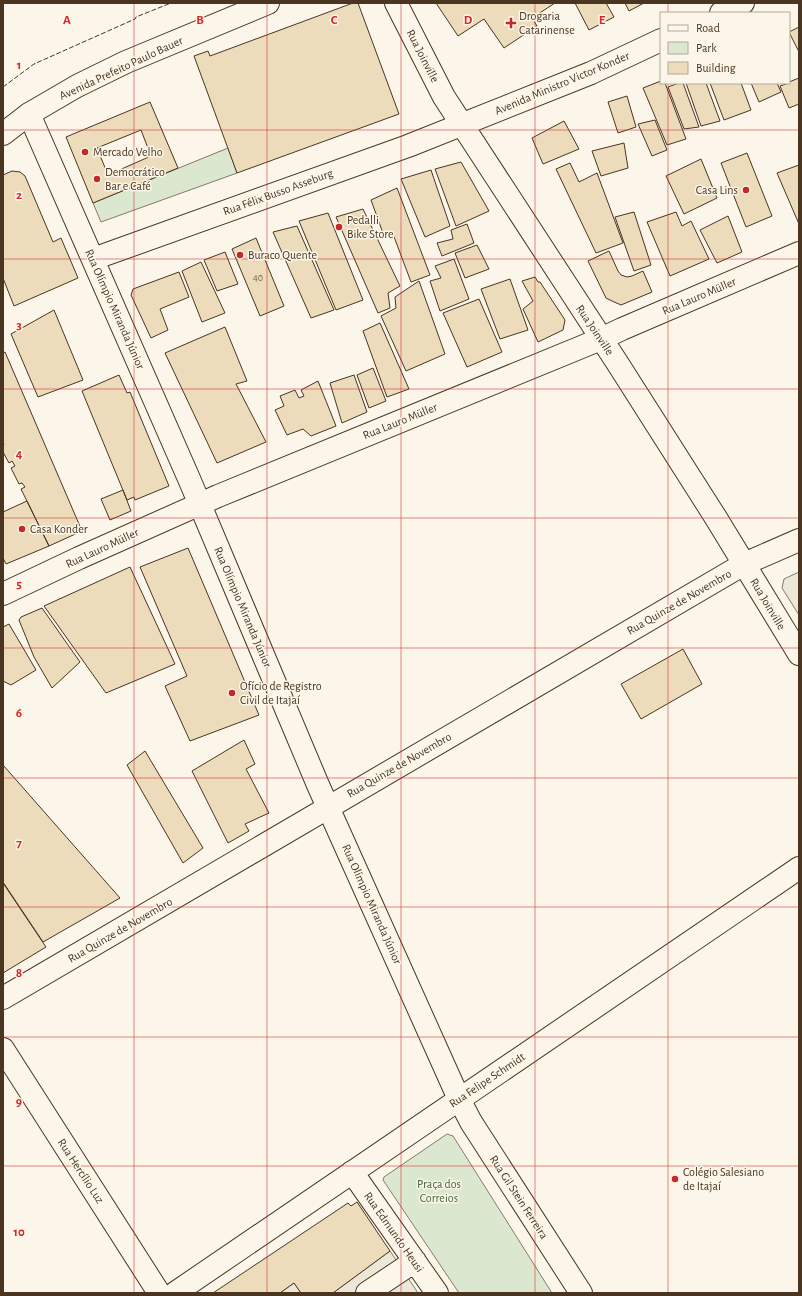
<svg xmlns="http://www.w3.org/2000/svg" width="802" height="1296" viewBox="0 0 802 1296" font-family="'Alegreya Sans',sans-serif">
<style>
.green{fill:#dce7d0;stroke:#887966}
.parking{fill:#ede7d9;stroke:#887966}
.building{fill:#ecdcbc;stroke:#4a3520;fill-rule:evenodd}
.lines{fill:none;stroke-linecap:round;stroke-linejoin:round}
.minor-casing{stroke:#4a3520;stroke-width:24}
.major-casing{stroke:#4a3520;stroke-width:24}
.minor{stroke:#fbf6e9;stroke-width:22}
.major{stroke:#fbf6e9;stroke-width:22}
.fence{stroke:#4a3520;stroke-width:1;stroke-dasharray:5 2;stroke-linecap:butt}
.grid{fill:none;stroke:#d62828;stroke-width:1;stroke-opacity:0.55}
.poi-dot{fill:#c62828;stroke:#fbf6e9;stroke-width:1.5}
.labels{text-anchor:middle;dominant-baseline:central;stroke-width:3;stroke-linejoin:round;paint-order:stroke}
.number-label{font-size:10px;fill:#725f47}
.poi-label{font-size:12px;fill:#4a3520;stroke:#fbf6e9;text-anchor:start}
.street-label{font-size:12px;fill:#4a3520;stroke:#fbf6e9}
.park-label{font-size:12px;fill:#436837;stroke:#fbf6e9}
.grid-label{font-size:13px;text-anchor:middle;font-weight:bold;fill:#d62828;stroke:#fbf6e9;stroke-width:3;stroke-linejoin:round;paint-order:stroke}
</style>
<rect width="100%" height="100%" fill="#fbf6e9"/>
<path class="green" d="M228,148l9,25 -136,49 -8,-19z
M447,1134l6,2 99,157h-93l-76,-113 1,-3z"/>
<path class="parking" d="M799,572v43l-17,-27 2,-9z
M390,1251l28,42h-85z
M294,1283l7,10h-21z"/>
<path class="building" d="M353,3h5l41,111 -162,59 -43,-117 14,-5 2,5z
M436,3h119l-23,15 5,8 -33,22 -20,-29 -26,17z
M575,3h31l8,14 -25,13z
M625,3h19l-15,8z
M799,27v25l-10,-20z
M799,78v26l-10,4 -9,-22 9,-3v-1z
M661,81v2h4l21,56 -19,6 -24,-57z
M679,83h4l16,44 -15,2 -16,-42z
M686,83h20l14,38 -19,5z
M710,83h31l10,27 -27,10z
M751,83h26l4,9 -22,10z
M627,96l9,31 -18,6 -10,-31z
M150,102l28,66 -85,35 -27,-66zM141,130l10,26 -43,19 -11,-27z
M655,120l12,30 -15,6 -14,-32z
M564,121l15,28 -36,15 -11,-26z
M624,143l4,25 -27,8 -9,-25z
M747,153l25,63 -26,11 -25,-64z
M701,159l16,39 -33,16 -18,-38z
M461,162l28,49 -33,15 -21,-57z
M570,163l9,19 18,-9 26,70 -27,10 -40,-84z
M799,165v59l-22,-51z
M431,170l19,56 -25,11 -24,-58z
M12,171l8,1 5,4 28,66 8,-4 17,40 -64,28 -11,-28v-103z
M397,188l33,87 -19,7 -18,-48 -9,2 -13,-36z
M363,209l37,77 -12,7 2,15 -12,5 -42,-96z
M634,212l17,53 -17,6 -19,-54z
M676,212l6,14 9,-5 18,38 -39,17 -23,-54z
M328,213l35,87 -27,10 -37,-89z
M728,216l14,36 -25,11 -17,-33z
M467,224l7,19 -32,13 -5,-13 16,-4 -2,-9z
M297,226l37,84 -23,8 -38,-86z
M256,238l28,68 -24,10 -28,-67z
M477,245l12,24 -24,9 -10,-25z
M609,251l9,20 3,4 6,2 5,-1 11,-5 9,21 -31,13 -9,-4 -6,-3 -18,-37z
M225,252l13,32 -21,7 -13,-31z
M454,259l15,40 -29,12 -10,-30 11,-3 -6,-12z
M201,262l24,51 -23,9 -20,-51z
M179,272l10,25 -29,12 8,21 -17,8 -20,-43 2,-6z
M535,277l3,5h2l25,38 -2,10 -25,12 -15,-33 10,-8 -11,-20z
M510,279l18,51 -28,9 -19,-50z
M419,281l26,73 -39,17 -25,-55 15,-8 -1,-11z
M479,299l23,53 -35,15 -24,-54z
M54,310l29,70 -45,17 -27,-63z
M380,323l29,66 -22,8 -24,-66z
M225,327l22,54 -11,3 30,58 -49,21 -52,-110z
M5,352l77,179 -33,15 -28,-57 4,-2 -3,-4 -3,1 -8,-16 4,-2 -3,-5 -3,2 -6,-11v-7h1l-1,-3v-89z
M373,368l13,33 -17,7 -12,-33z
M119,375l8,18 3,-1 39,94 -34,14 -1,-3 -7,3 -45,-109z
M354,375l13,37 -25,11 -12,-40z
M318,381l18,45 -25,10 -8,-7 -16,6 -12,-25 9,-4 -4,-10 15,-6 4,8 5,-2 -3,-6z
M123,490l8,21 -21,9 -9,-21z
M27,501l22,45 -43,18 -3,-6v-46z
M188,548l71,167 -69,26 -25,-55 22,-10 -47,-109z
M130,567l45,97 -69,29 -62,-87z
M42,608l38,54 -28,26 -18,-31 -15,-37 2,-3z
M9,624l27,46 -25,15 -8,-4v-54z
M683,649l19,35 -61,35 -20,-35z
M244,740l11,24 -9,5 23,44 -24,11 4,7 -21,12 -36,-72z
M145,751l58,97 -20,15 -56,-98z
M3,765l117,133 -77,44 -40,-60z
M3,883l43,64 -43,26z
M357,1202l33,49 -57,42h-32l-7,-10 -14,10h-67l135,-90 3,3z"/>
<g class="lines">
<defs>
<path id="minor" d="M396,3l48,94 174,267 98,154 83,136
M29,114l48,-28 49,-24 142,-59
M3,998l741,-434 55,-24
M3,1049l156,244
M352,1172l85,121
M175,1293l624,-425
M367,1293l48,-32"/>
<path id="major" d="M721,13l22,-10
M3,134l26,-20 161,367 128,304 141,314 12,23 110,171
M93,259l315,-113 183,-73 70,-33
M3,594l76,-36 139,-62 383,-157 21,-10 177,-76"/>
</defs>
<use href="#minor" class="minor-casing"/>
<use href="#major" class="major-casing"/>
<use href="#minor" class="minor"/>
<use href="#major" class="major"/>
<path class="fence" d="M3,87l31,-23 101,-45 1,-2 35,-14"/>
</g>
<path class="grid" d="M134,3v1290M267,3v1290M401,3v1290M535,3v1290M668,3v10M668,83v1210M3,130h796M3,259h796M3,389h796M3,518h796M3,648h796M3,778h796M3,907h796M3,1037h796M3,1166h796"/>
<g class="poi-dot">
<path d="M509 17h4v4h4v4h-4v4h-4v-4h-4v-4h4z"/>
<circle cx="85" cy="152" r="4"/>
<circle cx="97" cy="179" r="4"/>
<circle cx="746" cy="190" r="4"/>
<circle cx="339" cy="227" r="4"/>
<circle cx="240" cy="255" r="4"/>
<circle cx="22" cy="529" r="4"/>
<circle cx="232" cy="693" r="4"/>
<circle cx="675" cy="1179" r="4"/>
</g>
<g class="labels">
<g class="number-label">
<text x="258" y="278">40</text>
</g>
<g class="poi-label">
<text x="519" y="16">Drogaria<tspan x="519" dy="14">Catarinense</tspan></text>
<text x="93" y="152">Mercado Velho</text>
<text x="105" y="172">Democrático<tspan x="105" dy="14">Bar e Café</tspan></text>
<text x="738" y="190" text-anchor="end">Casa Lins</text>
<text x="347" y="220">Pedalli<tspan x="347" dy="14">Bike Store</tspan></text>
<text x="248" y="255">Buraco Quente</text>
<text x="30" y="529">Casa Konder</text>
<text x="240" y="686">Ofício de Registro<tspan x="240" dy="14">Civil de Itajaí</tspan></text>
<text x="683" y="1172">Colégio Salesiano<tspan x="683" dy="14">de Itajaí</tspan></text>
</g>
<g class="street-label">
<text transform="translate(423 56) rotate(63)">Rua Joinville</text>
<text transform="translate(121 68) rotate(-25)">Avenida Prefeito Paulo Bauer</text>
<text transform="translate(562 83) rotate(-23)">Avenida Ministro Victor Konder</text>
<text transform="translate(278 192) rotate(-20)">Rua Félix Busso Asseburg</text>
<text transform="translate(699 296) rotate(-23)">Rua Lauro Müller</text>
<text transform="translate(115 309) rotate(66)">Rua Olímpio Miranda Júnior</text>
<text transform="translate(595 330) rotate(56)">Rua Joinville</text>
<text transform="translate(400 421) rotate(-22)">Rua Lauro Müller</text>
<text transform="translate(102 548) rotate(-25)">Rua Lauro Müller</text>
<text transform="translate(679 602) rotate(-30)">Rua Quinze de Novembro</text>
<text transform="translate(768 604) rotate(59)">Rua Joinville</text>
<text transform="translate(243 607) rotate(67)">Rua Olímpio Miranda Júnior</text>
<text transform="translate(399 765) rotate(-30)">Rua Quinze de Novembro</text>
<text transform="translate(372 904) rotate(66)">Rua Olímpio Miranda Júnior</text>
<text transform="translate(120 930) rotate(-30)">Rua Quinze de Novembro</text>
<text transform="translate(487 1080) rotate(-34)">Rua Felipe Schmidt</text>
<text transform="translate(81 1171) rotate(57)">Rua Hercílio Luz</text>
<text transform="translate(519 1197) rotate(57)">Rua Gil Stein Ferreira</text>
<text transform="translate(394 1232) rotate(55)">Rua Edmundo Heusi</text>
</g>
<g class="park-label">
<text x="439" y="1184">Praça dos<tspan x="439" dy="14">Correios</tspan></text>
</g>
</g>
<g class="grid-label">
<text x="67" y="24">A</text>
<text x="200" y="24">B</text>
<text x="334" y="24">C</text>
<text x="468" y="24">D</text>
<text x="602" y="24">E</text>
<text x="19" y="69">1</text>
<text x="19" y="199">2</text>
<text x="19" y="329">3</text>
<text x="19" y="458">4</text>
<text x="19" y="588">5</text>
<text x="19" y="717">6</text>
<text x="19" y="847">7</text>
<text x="19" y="977">8</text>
<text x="19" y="1106">9</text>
<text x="19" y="1236">10</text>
</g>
<rect width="802" height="1296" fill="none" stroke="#4a3520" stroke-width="8"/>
<rect x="660" y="12" width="130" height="72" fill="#fbf6e9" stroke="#b4a999"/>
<rect x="668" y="25" width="20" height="6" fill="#fbf6e9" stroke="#b4a999"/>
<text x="696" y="32" font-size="12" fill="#4a3520">Road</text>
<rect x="668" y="42" width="20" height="12" fill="#dce7d0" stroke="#b4a999"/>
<text x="696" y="52" font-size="12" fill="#4a3520">Park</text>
<rect x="668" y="62" width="20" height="12" fill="#ecdcbc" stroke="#b4a999"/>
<text x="696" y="72" font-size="12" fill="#4a3520">Building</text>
</svg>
